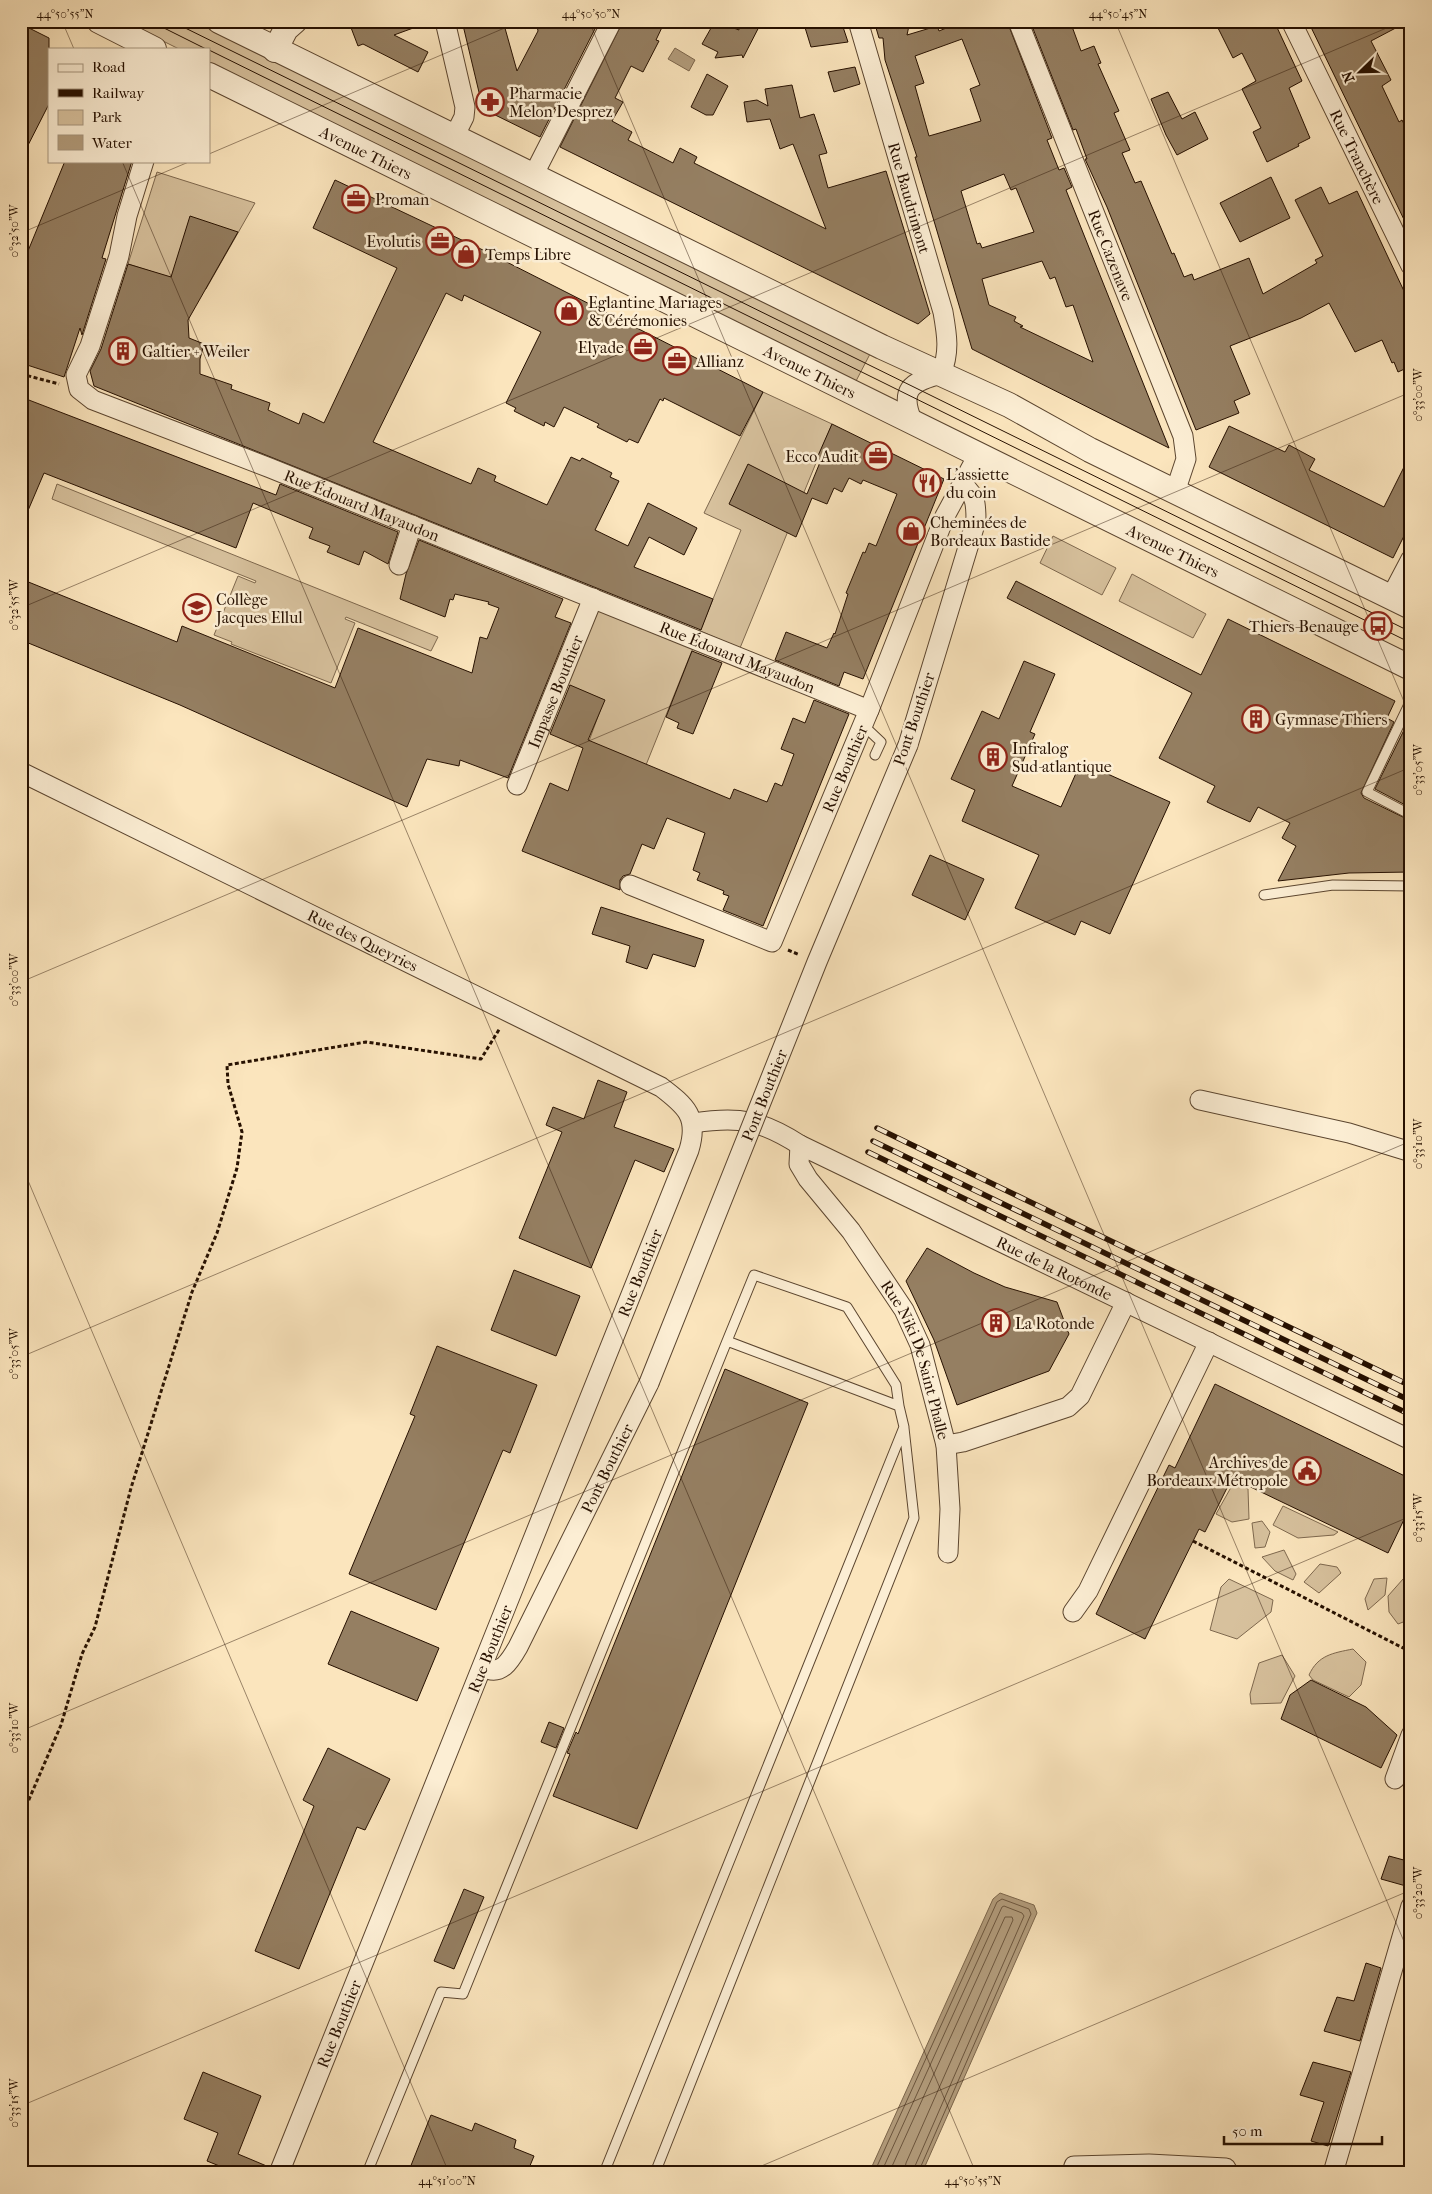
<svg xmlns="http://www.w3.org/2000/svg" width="1432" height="2194" viewBox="0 0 1432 2194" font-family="'IM FELL French Canon',serif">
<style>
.green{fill:#d7c19d;stroke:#7e684e}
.water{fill:#b39d7d;stroke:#7b654b}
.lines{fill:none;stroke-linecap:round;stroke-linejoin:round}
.shore{stroke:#6c563e;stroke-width:1}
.building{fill:#957f62;stroke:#261000;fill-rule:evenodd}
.service-casing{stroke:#5b452f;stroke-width:11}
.minor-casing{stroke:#5b452f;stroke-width:21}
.tertiary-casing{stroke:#5b452f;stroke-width:26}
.path{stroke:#261000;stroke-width:3;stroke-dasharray:4 2.5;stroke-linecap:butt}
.service{stroke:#fceed4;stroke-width:9}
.minor{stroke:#fceed4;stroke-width:19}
.tertiary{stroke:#fceed4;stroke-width:24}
.tram{stroke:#261000;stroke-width:1}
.rail-casing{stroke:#261000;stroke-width:5.5}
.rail{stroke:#fceed4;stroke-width:4;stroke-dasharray:11;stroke-linecap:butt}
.minor-bridge-casing{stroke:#5b452f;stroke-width:21;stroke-linecap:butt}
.minor-bridge{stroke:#fceed4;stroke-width:19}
.ticks{fill:none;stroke:#261000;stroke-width:1;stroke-opacity:0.45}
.labels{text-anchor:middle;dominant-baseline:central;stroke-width:5;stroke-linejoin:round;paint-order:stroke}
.poi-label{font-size:16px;fill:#261000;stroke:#fceed4;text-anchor:start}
.street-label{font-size:16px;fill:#261000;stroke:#fceed4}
.neatline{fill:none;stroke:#261000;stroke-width:2}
.ticks-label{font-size:12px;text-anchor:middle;fill:#261000}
</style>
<rect width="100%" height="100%" fill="#fbe5bd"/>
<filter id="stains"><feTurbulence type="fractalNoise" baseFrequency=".004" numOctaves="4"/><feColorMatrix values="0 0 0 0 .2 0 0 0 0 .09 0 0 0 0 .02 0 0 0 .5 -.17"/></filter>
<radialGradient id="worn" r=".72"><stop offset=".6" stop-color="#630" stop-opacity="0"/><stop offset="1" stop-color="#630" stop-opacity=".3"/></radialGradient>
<path class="green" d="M123,21h73l674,333 -15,29 -646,-319v-15h-30z
M157,172l98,31 -49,86 -78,-25z
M763,392l69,32 -92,224 -40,-17 41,-101 -37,-17z
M57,484l381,153 -7,14 -85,-34 -1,2 10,4 -24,60 -100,-39 1,-2 -18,-7 24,-59 17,7 1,-2 -204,-82z
M1053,536l63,32 -14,27 -62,-32z
M1132,574l74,40 -13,24 -74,-37z
M597,607l96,41 -47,117 -57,-24 15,-41 -38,-16z
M1234,1482l14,7 1,30 -17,3 -16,-8z
M1283,1506l55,26 -4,3 -36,3 -25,-13z
M1262,1521l8,11 -5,15 -10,1 -3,-25z
M1284,1550l12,24 -3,6 -18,-9 -13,-14z
M1320,1564l17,3 4,6 -22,20 -15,-11z
M1411,1570v49l-13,5 -9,-12 -1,-16z
M1387,1578l-2,17 -17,15 -3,-11 9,-20z
M1229,1579l44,21 -2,12 -34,27 -27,-9 11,-43z
M1353,1649l13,13 -5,23 -12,12 -36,-17 -4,-5c9,-20 24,-22 44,-26z
M1282,1655l13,21 -14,27 -30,1 -1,-10 9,-31z"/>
<path class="water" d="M675,48l20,12 -6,11 -21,-12z
M1000,1893l34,12 3,8 -115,260h-53l124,-274z"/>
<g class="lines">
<path class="shore" d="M874,2173l123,-271 5,-3 27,10 2,5 -113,259
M881,2173l121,-266 2,-1 18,7 2,3 -112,257
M889,2173l116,-256h7l1,3 -107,243 -2,10"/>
</g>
<path class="building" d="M360,21h66l1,2 -33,12 34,17 -10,20 -55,-28 -5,2 -8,-21z
M462,21h41l14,50 21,-40 -2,-10h63l-59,116 -57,-28z
M623,21h42l-9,19 3,1 -16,31 -12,-6 -16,32 8,4 -11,19 20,11 -4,8 45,23 7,-15 17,9 -3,6 132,66 -33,-85 -13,5 -10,-30 -23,3 -3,-20 13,-2 11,6 -3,-17 27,-4 8,33 14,-4 13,39 -8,2 9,33 58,-17 44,143 -12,10 -358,-177z
M715,21l24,9 -1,-9h24l-19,37 -1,-3 -27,3 3,-6 -16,-8z
M803,21h38l7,21 -37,5z
M874,21h36l-3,14 30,-9 2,5 17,-7 -1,-3h52l45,117 -5,2 12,30 5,-2 8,19 -6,3 103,258 -197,-99 -57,-192h2l-32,-97 -2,-22h-4zM962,39l18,46 -10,4 11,32 -52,15 -14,-50 9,-3 -9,-27zM1004,174l7,16 5,-2 18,44 -52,16 -2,-5 -3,1 -16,-53zM1042,261l8,18 5,-2 11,30 7,-2 20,57 -73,-35 3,-1 -9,-5 2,-4 -27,-12 -7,-26z
M1030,21h40l11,30 13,-5 7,17 -3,1 21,47 -5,2 16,37 -8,3 13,30 6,-2 31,73 2,-1 10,24 8,-3 2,6 55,-22 14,36 54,-31 -2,-3 8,-4 -28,-56 26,-13 8,17 28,-13 54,115v60l-13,6 -4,-10 -2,1 -10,-23 -27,12 -26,-49 -28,15 -71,28 20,48 -16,7 5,12 -43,17 -89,-223 -22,-48h2l-11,-30 -3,1z
M1227,21h47l28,60 -13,7 21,50 -12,6 1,2 -32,16 -14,-30 8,-4 -19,-39 14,-8 -14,-28 -9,5 -16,-32z
M1308,21h101l-38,20 20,39 -9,6 17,36 3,-2 9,18v96z
M21,24l28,14v66l-28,55z
M855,67l5,17 -26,8 -6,-20z
M707,74l21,12 -15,29h-7l-15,-8z
M1168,92l14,27 13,-7 13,27 -31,16 -11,-20 -15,-36z
M65,161h67l-30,97 4,1 -24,76 -2,-7 -16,49 -43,-14v-95z
M1271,177l19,41 -50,24 -20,-39z
M335,180l150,71 278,141 -23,44 -76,-38 -1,3 -3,-2 -22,44 -9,-4 -2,3 -30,-15 2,-3 -35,-17 -10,20 -9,-5 -1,4 -30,-15 2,-3 -10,-5 35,-71 -77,-37 -2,6 -16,-8 -73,149 98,42 7,-16 18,8 -2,5 53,24 24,-48 9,4 2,-3 30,15 -2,4 9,4 -24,49 33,16 20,-43 49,25 -13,27 -35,-18 -15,30 79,32 -12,31 -607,-244 -4,-15 11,-22 27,-85 43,13 19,-61 48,16 -50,88 1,18 15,6 -4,15v15l32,11 -1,4 39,14 -2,7 31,14 4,-11 21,10 73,-155 -84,-40z
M21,397l255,98 4,-11 118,48 -10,32 -24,-13 -5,14 -32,-13 3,-6 -21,-8 4,-10 -60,-25 -17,45 -192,-75 -23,54z
M832,424l112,55 -81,200 -19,-7 -5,14 -64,-26 11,-28 41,16 7,-15 1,1 13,-40 -2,-1 17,-41 2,1 4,-10 7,3 21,-52 -34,-14 -2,4 -12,-6 -7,14 -8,-4 -7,16 -15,-6 -16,39 -67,-33 19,-40 59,30 14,-34 -4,-2z
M1229,426l56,26 4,-7 26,14 -6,11 75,37 27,-54v69l-18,36 -184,-91z
M419,540l144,59 -8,18 16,6 -63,155 -48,-18 -1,6 -32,-7 -20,48 -227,-102 -159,-65v-61l156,63 5,-16 153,62 23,-60 114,45 8,-36 7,2 12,-31 -11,-4 1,-2 -34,-8 -2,6 -3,-1 -5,18 -45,-18 6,-25z
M1016,581l185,94 27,-56 167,82 -8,17 7,4 -33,71 3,5 47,23v51l-62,1 -71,8 18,-35 -14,-8 8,-15 -32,-16 -8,15 -33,-15 -10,-5 8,-16 -56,-28 33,-65 -185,-95z
M692,651l30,12 -29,71 -16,-6 2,-5 -13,-6z
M1024,661l31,13 -25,58 5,2 -23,52 49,21 20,-45 89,40 -60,132 -29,-13 -6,14 -60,-27 24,-53 -77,-34 13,-31 -24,-11 31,-68 17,8z
M570,685l35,15 -17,40 142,59 4,-10 33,13 8,-19 7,3 12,-32 -13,-5 12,-31 12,5 9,-23 35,14 -86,212 -40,-16 6,-14 -6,-2 1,-3 -27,-11 3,-7 -7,-3 12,-37 -38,-15 -13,31 -12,-5 -12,30 -7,2 -3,4v10l-98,-39 28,-68 18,8 15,-43 -33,-14z
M1405,728l6,3v77l-36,-19z
M930,855l54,24 -19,41 -53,-25z
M601,907l103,33 -9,27 -42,-13 -6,15 -21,-7 4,-16 -38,-12z
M598,1080l29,12 -13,35 60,22 -10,23 -29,-12 -44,108 -72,-30 43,-106 -16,-7 7,-18 31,12z
M927,1248l47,25 31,14 52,15 12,32 -20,37 -92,34 -23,-65 -28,-59z
M514,1270l66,26 -24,60 -65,-26z
M437,1346l100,39 -27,68 -7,-3 -67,160 -87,-36 66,-158 -5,-2z
M725,1369l83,34 -171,426 -84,-33 17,-42 -3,-1 9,-21 2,2z
M1215,1384l196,95v26l-23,48 -156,-75 -27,54 -6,-3 -54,110 -49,-25 73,-149 6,3z
M351,1611l88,37 -22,53 -89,-37z
M1311,1680l55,27 31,28 -16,33 -100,-49 9,-24z
M549,1722l15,6 -8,20 -15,-6z
M328,1748l62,31 -25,51 -8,-3 -58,142 -44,-18 59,-145 -11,-6z
M1389,1856l22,6v11l-5,13 -25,-7z
M464,1889l20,8 -30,72 -20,-8z
M1366,1963l15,5 -21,73 -36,-10 13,-34 17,4z
M1313,2062l38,10 -23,74 -17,-5 13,-39 -24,-7z
M203,2072l58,24 -23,58 31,13 -1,6h-31l-30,-12 11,-28 -34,-14z
M431,2115l41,16 3,-8 41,17 -2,8 20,8 -7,17h-119z"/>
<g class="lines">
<defs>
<path id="service" d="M1411,700l-44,92 44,23
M863,725l18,17 -6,13
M1264,895l69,-10 78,1
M727,1341l27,-66 93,32 49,78 3,21
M367,2173l74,-181 22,2 264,-653 172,65 5,21 -300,746
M655,2173l259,-655 -10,-90"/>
<g id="minor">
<path d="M445,21l20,86 -1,10 -10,20"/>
<path id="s1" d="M858,21l85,291c4,23 7,40 -2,62 -31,8 -42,16 -28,49"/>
<path id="s2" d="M1018,21l165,415 3,23 -11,33"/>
<path id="s3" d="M1291,21l120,245"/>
<path id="s4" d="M144,161l-17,55 -8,40 -29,90 -14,29 3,14 14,11 177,68 599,242"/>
<path d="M533,176l79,-155"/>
<path d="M399,565l13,-40"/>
<path d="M1391,597l20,-38"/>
<path d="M908,745l68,-224c0,-17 0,-25 -13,-36"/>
<path id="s5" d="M21,772l640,315c25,19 38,30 28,63l-410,1023"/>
<path id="s6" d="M517,785l76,-187"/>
<path id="s7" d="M630,885l142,57 97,-232 76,-194 33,-61"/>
<path d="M1200,1100l149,33 62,19"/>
<path id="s8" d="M694,1123c45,-7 67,-3 106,22l611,295"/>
<path id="s9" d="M800,1145l-1,19 9,15 43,52 53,79 16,35 26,100 17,-3 105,-35 12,-11 46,-94"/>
<path d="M946,1445l4,64 -2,44"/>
<path d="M1073,1612l15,-21 121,-249"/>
<path id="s10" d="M483,1667c18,10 27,-6 35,-20l131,-264"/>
<path d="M1395,1779l16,-44"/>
<path d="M1072,2173l2,-7 75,-2 77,4"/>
<path d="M1333,2173l78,-267"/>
</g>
<g id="tertiary">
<path d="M99,21l55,28"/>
<path d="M219,21l663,326 127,58 81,45 321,157"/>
<path d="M275,50l11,-21 9,-8"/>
<path id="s11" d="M209,75l1202,593"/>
</g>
</defs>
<use href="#service" class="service-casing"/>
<use href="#minor" class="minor-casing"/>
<use href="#tertiary" class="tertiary-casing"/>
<path class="path" d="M21,374l38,10
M788,950l12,5
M1193,1541l218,111
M21,1818l40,-93 21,-71 13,-27 36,-139 61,-196 25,-59 20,-65 5,-36 -14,-48 -1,-19 139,-23 115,17 19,-31"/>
<use href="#service" class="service"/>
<use href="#minor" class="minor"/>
<use href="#tertiary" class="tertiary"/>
<path class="tram" d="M150,21l56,28
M171,21l1240,611
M209,50l1202,593"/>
<defs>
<path id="rail" d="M877,1128l534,258
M873,1141l538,260
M868,1152l543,263"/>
</defs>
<use href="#rail" class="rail-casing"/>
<use href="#rail" class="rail"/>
<defs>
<g id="minor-bridge">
<path id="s12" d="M649,1383l168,-421 91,-217"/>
</g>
</defs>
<use href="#minor-bridge" class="minor-bridge-casing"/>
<use href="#minor-bridge" class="minor-bridge"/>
</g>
<path class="ticks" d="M62,21l12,28M589,21l822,1937M1115,21l296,697M209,154l312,-133M122,161l854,2012M21,233l170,-72M21,608l1382,-587M21,982l1390,-590M21,1164l428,1009M21,1357l1390,-590M21,1731l1390,-590M21,2106l1390,-590M745,2173l666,-283"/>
<defs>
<symbol id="pharmacy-ring" viewBox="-11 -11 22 22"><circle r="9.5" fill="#fceed4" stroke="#8f2418" stroke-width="1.5"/><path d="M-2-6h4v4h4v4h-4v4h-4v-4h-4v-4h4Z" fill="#8f2418"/></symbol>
<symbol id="office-ring" viewBox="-11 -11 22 22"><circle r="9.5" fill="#fceed4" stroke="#8f2418" stroke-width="1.5"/><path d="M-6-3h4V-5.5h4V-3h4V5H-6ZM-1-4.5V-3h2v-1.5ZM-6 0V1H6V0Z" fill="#8f2418"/></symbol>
<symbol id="shop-ring" viewBox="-11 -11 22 22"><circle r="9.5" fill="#fceed4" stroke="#8f2418" stroke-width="1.5"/><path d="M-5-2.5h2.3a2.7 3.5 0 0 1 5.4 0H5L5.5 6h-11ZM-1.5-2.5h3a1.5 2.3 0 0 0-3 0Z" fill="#8f2418"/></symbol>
<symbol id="building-ring" viewBox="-11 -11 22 22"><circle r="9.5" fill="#fceed4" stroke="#8f2418" stroke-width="1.5"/><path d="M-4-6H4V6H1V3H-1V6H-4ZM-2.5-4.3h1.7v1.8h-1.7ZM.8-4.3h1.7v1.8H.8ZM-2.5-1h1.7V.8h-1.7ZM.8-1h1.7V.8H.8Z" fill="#8f2418"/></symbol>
<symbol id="restaurant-ring" viewBox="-11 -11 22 22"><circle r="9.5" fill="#fceed4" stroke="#8f2418" stroke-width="1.5"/><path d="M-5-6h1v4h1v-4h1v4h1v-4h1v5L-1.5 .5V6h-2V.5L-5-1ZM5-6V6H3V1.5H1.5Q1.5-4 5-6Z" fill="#8f2418"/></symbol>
<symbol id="school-ring" viewBox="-11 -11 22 22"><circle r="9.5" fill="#fceed4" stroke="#8f2418" stroke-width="1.5"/><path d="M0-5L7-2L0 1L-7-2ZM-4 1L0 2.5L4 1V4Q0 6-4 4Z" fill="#8f2418"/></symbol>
<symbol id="bus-ring" viewBox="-11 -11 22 22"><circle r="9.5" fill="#fceed4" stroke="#8f2418" stroke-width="1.5"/><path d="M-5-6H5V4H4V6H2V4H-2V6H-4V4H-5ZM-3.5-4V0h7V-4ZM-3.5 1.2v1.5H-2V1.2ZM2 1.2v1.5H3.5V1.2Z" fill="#8f2418"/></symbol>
<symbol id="civic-ring" viewBox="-11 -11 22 22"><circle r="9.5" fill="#fceed4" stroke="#8f2418" stroke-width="1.5"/><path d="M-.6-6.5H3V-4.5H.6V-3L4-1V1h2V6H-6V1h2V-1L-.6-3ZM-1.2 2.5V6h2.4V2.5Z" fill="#8f2418"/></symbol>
</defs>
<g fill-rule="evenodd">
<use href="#pharmacy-ring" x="474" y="86" width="32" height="32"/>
<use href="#office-ring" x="340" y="183" width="32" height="32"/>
<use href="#office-ring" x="424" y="225" width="32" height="32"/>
<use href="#shop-ring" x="450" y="238" width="32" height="32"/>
<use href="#shop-ring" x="553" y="295" width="32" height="32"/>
<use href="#office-ring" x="627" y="331" width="32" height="32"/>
<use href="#building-ring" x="107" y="335" width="32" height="32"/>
<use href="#office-ring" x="661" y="345" width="32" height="32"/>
<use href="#office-ring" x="862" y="440" width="32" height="32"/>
<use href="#restaurant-ring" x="911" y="467" width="32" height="32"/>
<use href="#shop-ring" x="895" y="515" width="32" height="32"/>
<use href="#school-ring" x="181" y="592" width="32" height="32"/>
<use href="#bus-ring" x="1362" y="610" width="32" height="32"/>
<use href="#building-ring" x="1240" y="703" width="32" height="32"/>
<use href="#building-ring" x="977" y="741" width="32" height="32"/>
<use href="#building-ring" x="980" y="1307" width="32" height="32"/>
<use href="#civic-ring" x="1291" y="1455" width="32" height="32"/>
</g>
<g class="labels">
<g class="poi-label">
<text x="509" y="93">Pharmacie<tspan x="509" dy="18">Melon Desprez</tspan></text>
<text x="375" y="199">Proman</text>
<text x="421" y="241" text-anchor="end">Evolutis</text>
<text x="485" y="254">Temps Libre</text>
<text x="588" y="302">Eglantine Mariages<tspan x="588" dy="18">&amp; Cérémonies</tspan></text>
<text x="624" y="347" text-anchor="end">Elyade</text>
<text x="142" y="351">Galtier + Weiler</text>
<text x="696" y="361">Allianz</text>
<text x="859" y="456" text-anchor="end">Ecco Audit</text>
<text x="946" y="474">L'assiette<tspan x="946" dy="18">du coin</tspan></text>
<text x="930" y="522">Cheminées de<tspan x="930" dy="18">Bordeaux Bastide</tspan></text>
<text x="216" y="599">Collège<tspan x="216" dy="18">Jacques Ellul</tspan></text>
<text x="1359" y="626" text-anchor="end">Thiers-Benauge</text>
<text x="1275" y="719">Gymnase Thiers</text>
<text x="1012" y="748">Infralog<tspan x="1012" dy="18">Sud-atlantique</tspan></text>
<text x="1015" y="1323">La Rotonde</text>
<text x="1288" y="1462" text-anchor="end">Archives de<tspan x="1288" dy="18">Bordeaux Métropole</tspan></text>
</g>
<g class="street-label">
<text stroke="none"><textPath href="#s11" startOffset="175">Avenue Thiers</textPath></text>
<text stroke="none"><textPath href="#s3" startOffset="151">Rue Tranchère</textPath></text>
<text stroke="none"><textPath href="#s1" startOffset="184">Rue Baudrimont</textPath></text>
<text stroke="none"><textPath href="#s2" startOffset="252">Rue Cazenave</textPath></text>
<text stroke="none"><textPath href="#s11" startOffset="670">Avenue Thiers</textPath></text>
<text stroke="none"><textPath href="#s4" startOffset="546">Rue Édouard Mayaudon</textPath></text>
<text stroke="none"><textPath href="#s11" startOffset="1075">Avenue Thiers</textPath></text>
<text stroke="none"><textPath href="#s4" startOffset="951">Rue Édouard Mayaudon</textPath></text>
<text stroke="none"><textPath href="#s6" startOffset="101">Impasse Bouthier</textPath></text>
<text transform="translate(914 719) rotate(-71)">Pont Bouthier</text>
<text stroke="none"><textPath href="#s7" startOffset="341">Rue Bouthier</textPath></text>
<text stroke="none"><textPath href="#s5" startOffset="381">Rue des Queyries</textPath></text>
<text stroke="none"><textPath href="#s12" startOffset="310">Pont Bouthier</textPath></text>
<text stroke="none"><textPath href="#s8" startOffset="394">Rue de la Rotonde</textPath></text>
<text transform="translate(640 1273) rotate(-68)">Rue Bouthier</text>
<text stroke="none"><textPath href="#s9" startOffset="250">Rue Niki De Saint Phalle</textPath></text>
<text stroke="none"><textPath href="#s10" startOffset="246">Pont Bouthier</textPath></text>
<text transform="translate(490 1649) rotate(-68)">Rue Bouthier</text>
<text transform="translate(339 2024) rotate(-68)">Rue Bouthier</text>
</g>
</g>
<rect width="1432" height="2194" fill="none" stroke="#fbe5bd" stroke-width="55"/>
<rect x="48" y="48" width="162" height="115" fill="#fceed4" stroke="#a6957f"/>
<rect x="58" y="64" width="25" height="8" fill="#fceed4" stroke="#a6957f"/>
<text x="92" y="72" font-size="15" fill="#261000">Road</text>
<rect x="58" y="89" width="25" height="8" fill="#261000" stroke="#a6957f"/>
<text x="92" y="98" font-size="15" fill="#261000">Railway</text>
<rect x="58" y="110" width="25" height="15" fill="#d7c19d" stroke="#a6957f"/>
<text x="92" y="122" font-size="15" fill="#261000">Park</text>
<rect x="58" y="135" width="25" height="15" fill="#b39d7d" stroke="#a6957f"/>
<text x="92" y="148" font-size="15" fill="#261000">Water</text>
<g transform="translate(1360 72) rotate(247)" stroke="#fceed4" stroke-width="4" paint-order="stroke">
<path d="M0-4L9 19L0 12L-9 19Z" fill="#261000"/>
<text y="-8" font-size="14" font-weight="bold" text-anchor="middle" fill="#261000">N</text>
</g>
<path d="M1224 2136v8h158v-8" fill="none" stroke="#261000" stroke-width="2.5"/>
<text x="1232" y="2136" font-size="15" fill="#261000" stroke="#fceed4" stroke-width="4" paint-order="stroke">50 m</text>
<rect x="28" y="28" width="1376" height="2138" class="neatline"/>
<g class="ticks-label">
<text x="65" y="18">44°50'55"N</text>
<text x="591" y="18">44°50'50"N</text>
<text x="1118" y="18">44°50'45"N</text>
<text transform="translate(14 231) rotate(-90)" y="4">0°32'50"W</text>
<text transform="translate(1418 395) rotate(-90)" y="4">0°33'00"W</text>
<text transform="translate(14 605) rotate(-90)" y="4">0°32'55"W</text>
<text transform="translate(1418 770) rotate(-90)" y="4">0°33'05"W</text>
<text transform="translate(14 980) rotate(-90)" y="4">0°33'00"W</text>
<text transform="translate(1418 1144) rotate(-90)" y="4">0°33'10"W</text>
<text transform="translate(14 1354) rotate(-90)" y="4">0°33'05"W</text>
<text transform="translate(1418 1518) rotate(-90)" y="4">0°33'15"W</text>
<text transform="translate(14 1728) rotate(-90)" y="4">0°33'10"W</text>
<text transform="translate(1418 1893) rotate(-90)" y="4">0°33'20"W</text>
<text transform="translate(14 2103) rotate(-90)" y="4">0°33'15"W</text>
<text x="447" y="2185">44°51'00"N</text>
<text x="973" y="2185">44°50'55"N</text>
</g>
<rect width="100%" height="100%" filter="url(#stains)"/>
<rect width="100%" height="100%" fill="url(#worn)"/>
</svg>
